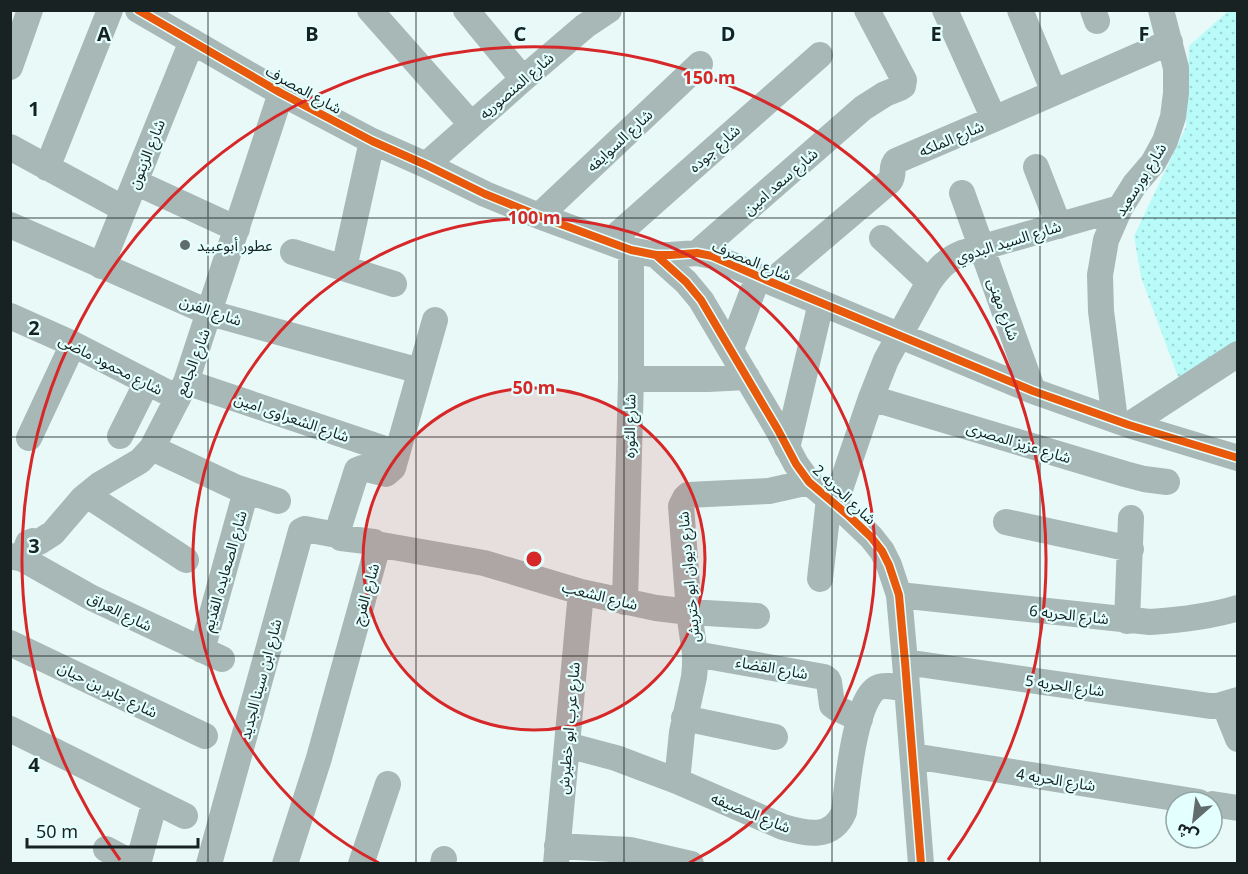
<svg xmlns="http://www.w3.org/2000/svg" width="1248" height="874" viewBox="0 0 1248 874" font-family="'Noto Sans','Noto Sans Arabic',sans-serif">
<style>
.grass{fill:url(#grass-dots)}
.lines{fill:none;stroke-linecap:round;stroke-linejoin:round}
.street{stroke:#a8b8b7;stroke-width:26}
.cycleway-casing{stroke:#e3fffe;stroke-width:11}
.cycleway{stroke:#e8590c;stroke-width:8}
.grid{fill:none;stroke:#182222;stroke-width:1.5;stroke-opacity:0.55}
.ring{fill:none;stroke:#d62828;stroke-width:3}
.poi-dot{fill:#616d6d;stroke:#e3fffe;stroke-width:2}
.labels{text-anchor:middle;dominant-baseline:central;stroke-width:4.5;stroke-linejoin:round;paint-order:stroke}
.street-label{font-size:15px;fill:#182222;stroke:#e3fffe}
.poi-label{font-size:15px;fill:#182222;stroke:#e3fffe;text-anchor:start}
.grid-label{font-size:20px;text-anchor:middle;font-weight:bold;fill:#182222;stroke:#e3fffe;stroke-width:4.5;stroke-linejoin:round;paint-order:stroke}
.centre{fill:#d62828;stroke:#e3fffe;stroke-width:3}
.ring-label{font-size:18px;text-anchor:middle;font-weight:bold;fill:#d62828;stroke:#e3fffe;stroke-width:4.5;stroke-linejoin:round;paint-order:stroke}
</style>
<defs>
<pattern id="grass-dots" width="8" height="8" patternUnits="userSpaceOnUse" patternTransform="scale(1.5)"><rect width="8" height="8" fill="#b8fbf9"/><path d="M2 2h.1M6 6h.1" fill="none" stroke="#9dd7d5" stroke-width="1.8" stroke-linecap="round"/></pattern>
</defs>
<rect width="100%" height="100%" fill="#e9f9f8"/>
<path class="grass" d="M1228,11h9v341l-56,33 -40,-108 -7,-41 52,-109 3,-81z"/>
<g class="lines">
<path class="street" d="M138,10l143,83 91,48 54,24 59,29 54,22 92,34 25,5h14l27,-2 15,3 59,26 262,109 96,34 109,33
M370,10l101,114
M466,10l57,69
M945,10l49,109
M1020,10l34,82
M1093,10l4,11
M10,67l20,-57
M10,147l114,62
M426,165l97,-86 62,-53 24,-16
M1036,167l23,59
M47,168l63,-158
M135,182l102,47
M962,193l71,198
M539,216l161,-152
M10,225l200,88 210,58
M882,238l47,44
M609,242l211,-187
M293,252l101,32
M697,253l166,-145 22,-14 15,-6 3,-2 1,-6 -37,-70
M656,255l30,27 15,18 77,130 18,34 13,18 40,34 22,21 11,14 7,14 10,30 6,67 16,202
M101,266l91,-225
M344,268l28,-127
M771,282l119,-101c5,-7 0,-14 6,-20l98,-42 176,-77
M10,316l63,28 105,54
M731,349l27,-72
M631,379h77l39,-2
M186,382l211,71
M871,398l254,76 19,5 23,3
M1115,420l-14,-109 -1,-36 6,-35 14,-32 15,-24 18,-21 12,-22 8,-24 3,-24v-25l-15,-58
M1129,425l109,-71
M120,436l27,-54
M29,438l44,-94
M152,448l83,39 43,14
M787,448l34,-145
M87,495l99,65
M835,504l36,-106 15,-38 43,-78c9,-13 18,-23 33,-29l158,-45
M1006,522l125,27
M376,544l108,19 97,29 75,16 33,4 68,4
M10,556l9,2 4,-1 5,-14 5,-2 6,1 14,-9 30,-35 16,-13 41,-24 12,-13 34,-66 95,-289
M21,558l71,40 130,61
M820,579l9,-80
M899,595l251,27c30,-2 59,-5 88,-14
M625,602l6,-223v-129
M1127,621l4,-103
M10,643l195,93
M202,650l44,-159
M695,654l129,23 4,3 1,2 3,23 4,3 24,11
M905,662l305,44h8l20,-6
M1224,704l14,35
M684,718l91,19
M10,729l175,87
M567,745l49,13 61,23 106,46c24,7 49,13 61,-15 3,-24 11,-117 35,-125 8,-3 20,1 28,2
M913,756l286,46
M677,781l5,-49 12,-55 1,-11v-12l-6,-42 -8,-106 4,-8 3,-3 81,-4 40,-9
M1212,804l26,4
M557,846l73,4 61,14
M106,849l28,15
M138,864l17,-63
M209,864l92,-333 4,-2 32,6
M285,864l34,-106 58,-209 -3,-7 -33,-4 -4,-3v-2l20,-63 5,-2 24,6 7,-6 42,-148
M361,864l27,-80
M443,864l1,-5
M556,864l25,-272"/>
<defs>
<path id="cycleway" d="M138,10l143,83 91,48 54,24 59,29 54,22 92,34 25,5h14l27,-2 15,3 59,26 262,109 96,34 109,33
M656,255l30,27 15,18 77,130 18,34 13,18 40,34 22,21 11,14 7,14 10,30 6,67 16,202"/>
</defs>
<use href="#cycleway" class="cycleway-casing"/>
<use href="#cycleway" class="cycleway"/>
</g>
<path class="grid" d="M208,10v854M416,10v854M624,10v854M832,10v854M1040,10v854M10,218h1228M10,437h1228M10,656h1228"/>
<circle cx="534" cy="559" r="171" fill="#d62828" fill-opacity=".12"/>
<g class="ring">
<circle cx="534" cy="559" r="171"/>
<path d="M379 863A341 341 0 1 1 689 863"/>
<path d="M120 860A512 512 0 1 1 948 860"/>
</g>
<circle class="poi-dot" cx="185" cy="245" r="6"/>
<g class="labels">
<g class="street-label">
<text transform="translate(516 85) rotate(-41)">شارع المنصوريه</text>
<text transform="translate(304 89) rotate(29)">شارع المصرف</text>
<text transform="translate(951 138) rotate(-23)">شارع الملكه</text>
<text transform="translate(619 140) rotate(-43)">شارع السوايفه</text>
<text transform="translate(714 148) rotate(-42)">شارع جوده</text>
<text transform="translate(146 154) rotate(-68)">شارع الزيتون</text>
<text transform="translate(1140 179) rotate(-58)">شارع بورسعيد</text>
<text transform="translate(780 181) rotate(-41)">شارع سعد امين</text>
<text transform="translate(1008 241) rotate(-17)">شارع السيد البدوي</text>
<text transform="translate(752 260) rotate(22)">شارع المصرف</text>
<text transform="translate(1004 309) rotate(70)">شارع مهنى</text>
<text transform="translate(211 310) rotate(19)">شارع الفرن</text>
<text transform="translate(192 362) rotate(-69)">شارع الجامع</text>
<text transform="translate(111 364) rotate(27)">شارع محمود ماضى</text>
<text transform="translate(292 417) rotate(19)">شارع الشعراوى امين</text>
<text transform="translate(629 426) rotate(-89)">شارع الثوره</text>
<text transform="translate(1019 442) rotate(17)">شارع عزيز المصرى</text>
<text transform="translate(845 494) rotate(43)">شارع الحريه 2</text>
<text transform="translate(224 571) rotate(-74)">شارع الصعايده القديم</text>
<text transform="translate(688 577) rotate(-95)">شارع ديوان ابو ختريش</text>
<text transform="translate(365 594) rotate(-74)">شارع الفرج</text>
<text transform="translate(600 595) rotate(14)">شارع الشعب</text>
<text transform="translate(120 611) rotate(26)">شارع العراق</text>
<text transform="translate(1069 614) rotate(6)">شارع الحريه 6</text>
<text transform="translate(772 667) rotate(10)">شارع القضاء</text>
<text transform="translate(260 679) rotate(-75)">شارع ابن سينا الجديد</text>
<text transform="translate(1065 685) rotate(8)">شارع الحريه 5</text>
<text transform="translate(108 689) rotate(26)">شارع جابر بن حيان</text>
<text transform="translate(568 728) rotate(-85)">شارع عرب ابو خطيرش</text>
<text transform="translate(1056 779) rotate(9)">شارع الحريه 4</text>
<text transform="translate(751 812) rotate(22)">شارع المضيفه</text>
</g>
<g class="poi-label">
<text x="197" y="245">عطور أبوعبيد</text>
</g>
</g>
<g class="grid-label">
<text x="104" y="41">A</text>
<text x="312" y="41">B</text>
<text x="520" y="41">C</text>
<text x="728" y="41">D</text>
<text x="936" y="41">E</text>
<text x="1144" y="41">F</text>
<text x="34" y="116">1</text>
<text x="34" y="335">2</text>
<text x="34" y="553">3</text>
<text x="34" y="772">4</text>
</g>
<circle cx="534" cy="559" r="9" class="centre"/>
<g class="ring-label">
<text x="709" y="84">150 m</text>
<text x="534" y="224">100 m</text>
<text x="534" y="394">50 m</text>
</g>
<rect width="1248" height="874" fill="none" stroke="#182222" stroke-width="24"/>
<g transform="translate(1194 820) rotate(208)"><circle r="28" fill="#e3fffe" stroke="#92a7a6" stroke-width="1.5"/>
<path d="M0-4.5L10 22L0 15L-10 22Z" fill="#616d6d"/>
<text y="-9" font-size="16" font-weight="bold" text-anchor="middle" fill="#182222">ش</text>
</g>
<path d="M27 838v9h171v-9" fill="none" stroke="#182222" stroke-width="3"/>
<text x="36" y="838" font-size="18" fill="#182222" stroke="#e3fffe" stroke-width="4.5" paint-order="stroke">50 m</text>
</svg>
